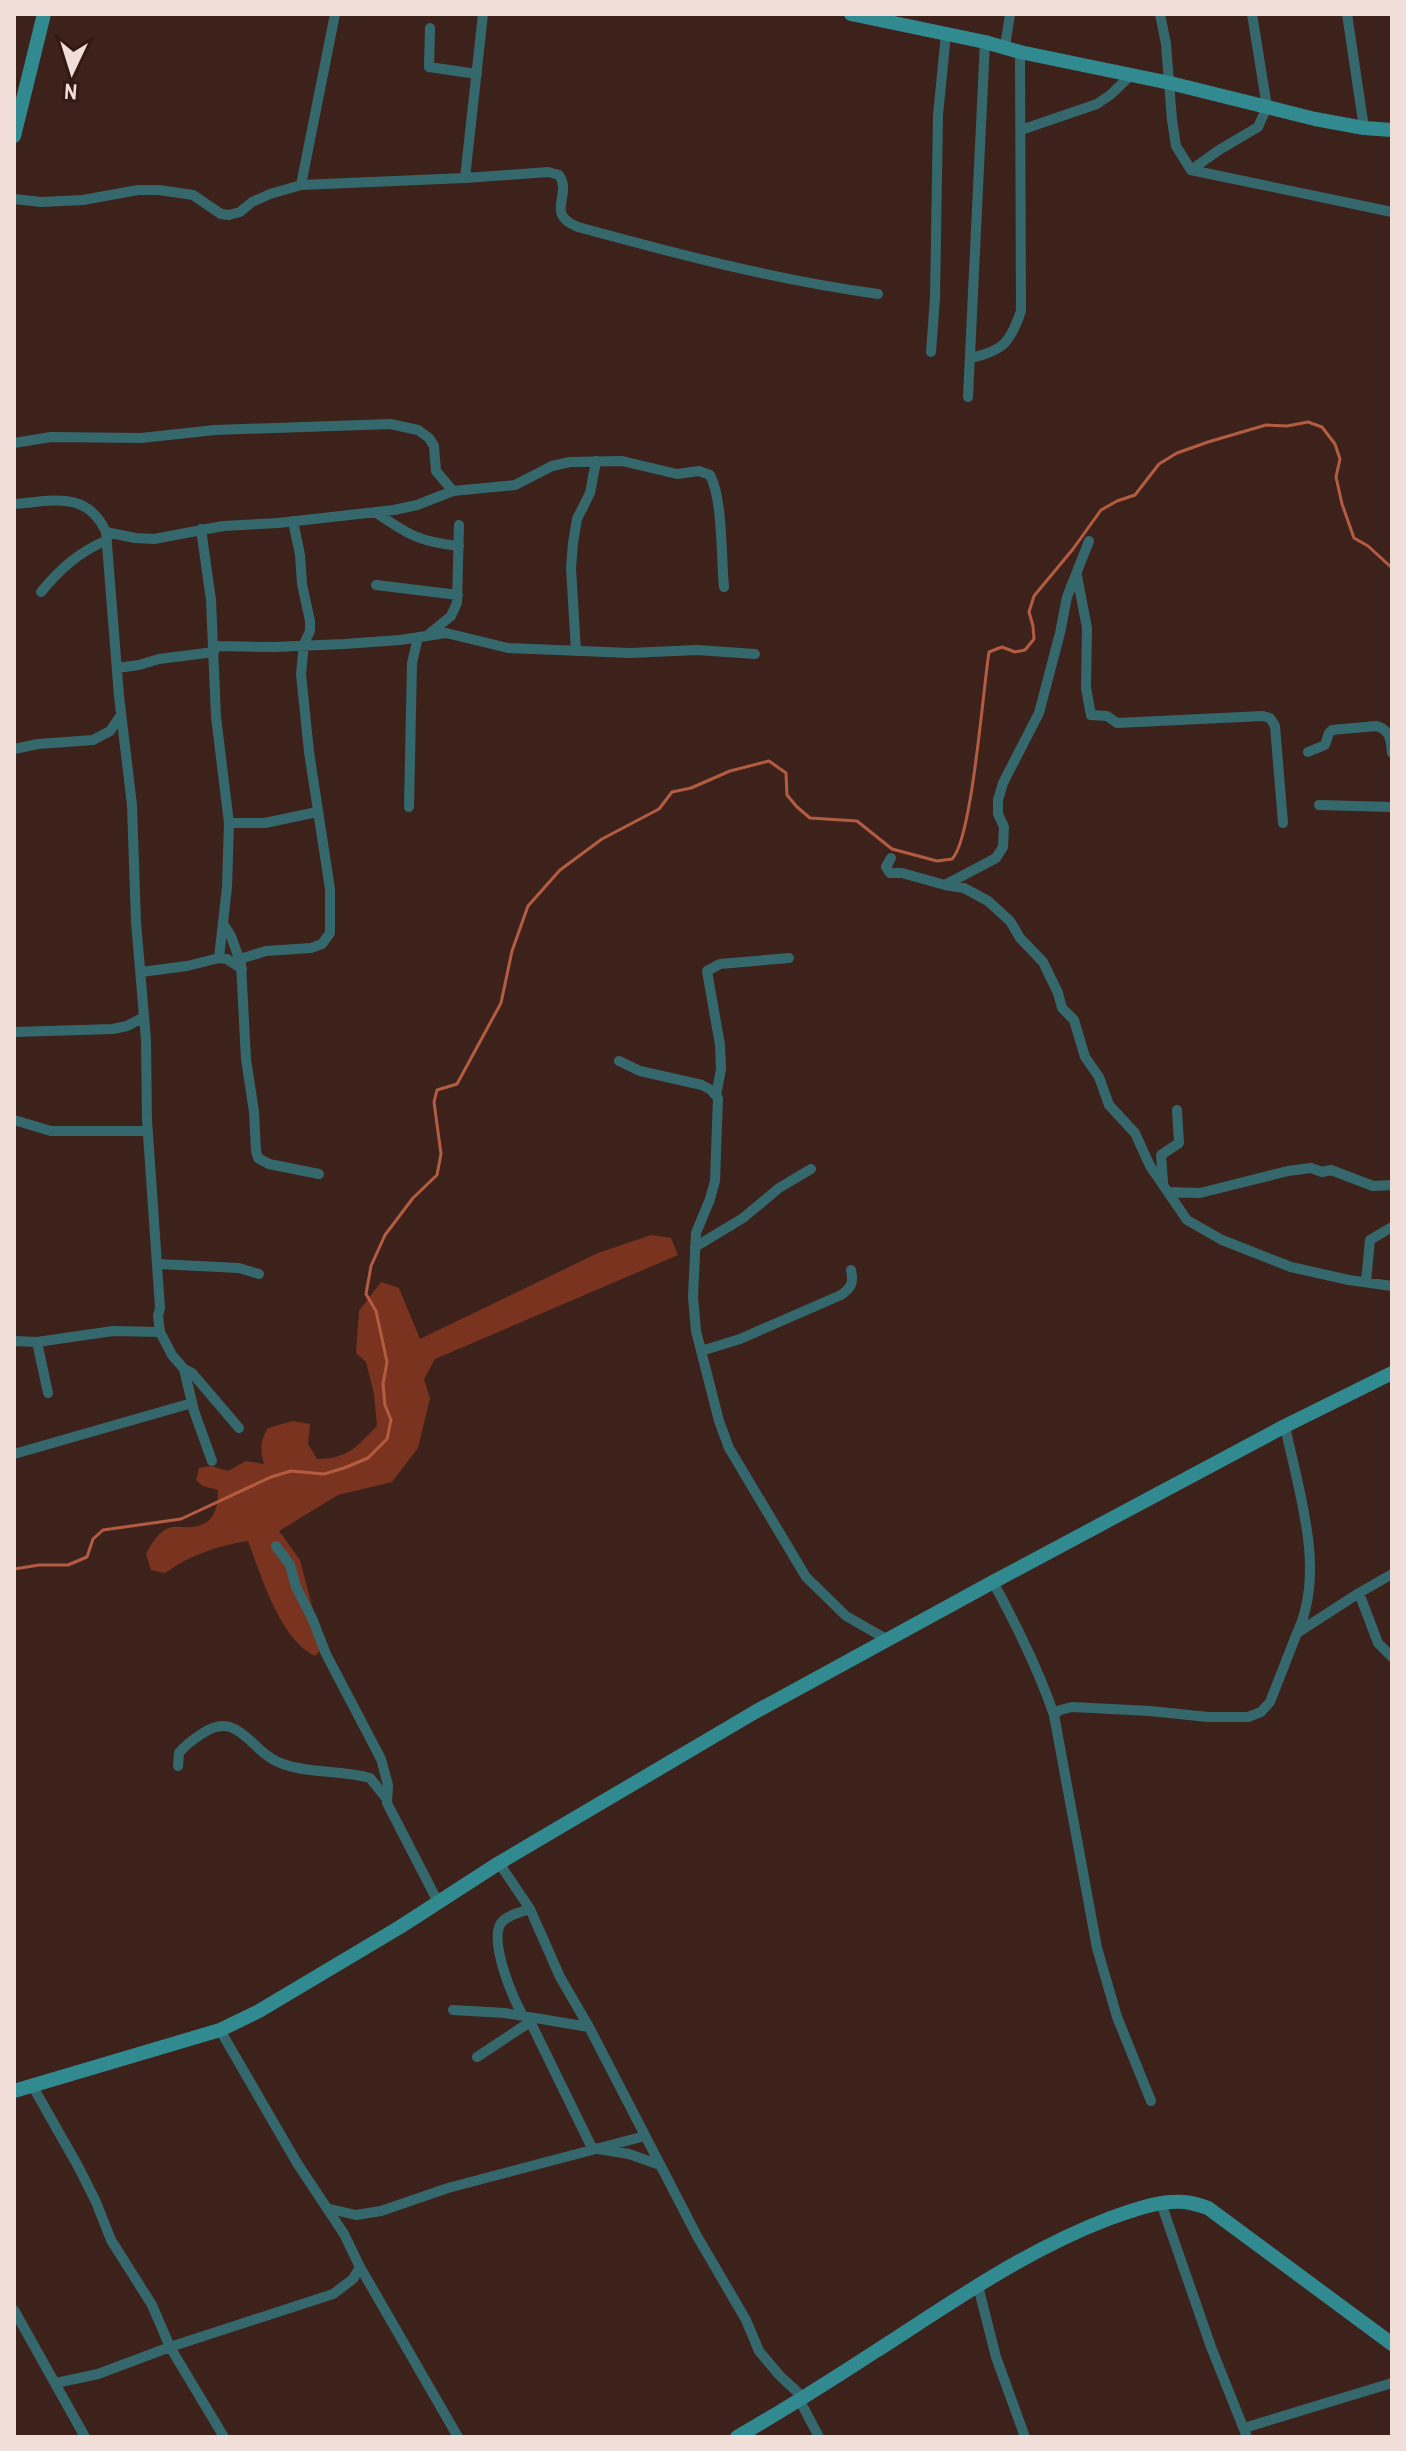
<svg xmlns="http://www.w3.org/2000/svg" width="1406" height="2451" viewBox="0 0 1406 2451" font-family="'Archivo Narrow',sans-serif">
<style>
.green{fill:#7a331f}
.lines{fill:none;stroke-linecap:round;stroke-linejoin:round}
.stream{stroke:#b45c42;stroke-width:3}
.street{stroke:#35686c;stroke-width:10}
.secondary{stroke:#328a91;stroke-width:14}
</style>
<rect width="100%" height="100%" fill="#3d221b"/>
<path class="green" d="M651,1235l20,3 7,17 -243,104 -11,20 6,19 -12,50 -26,34 -54,13 -59,36 21,29 23,88 -8,8c-36,-18 -53,-79 -67,-115 -31,5 -58,14 -83,32l-14,-3 -5,-16c6,-11 13,-24 26,-27 6,-1 14,1 20,0 22,-2 26,-18 26,-37l-15,-4 -7,-6 3,-12 12,-2 17,5 18,-10 18,3c-4,-14 -4,-24 4,-36l25,-7 17,3 -2,20 9,15c31,0 39,-12 60,-33l-3,-32 -8,-32 -10,-9 3,-42 22,-29 18,6 21,51 178,-86z"/>
<g class="lines">
<path class="stream" d="M14,1569l25,-4h29l19,-8 6,-18 10,-9 78,-11 90,-42 20,-6 33,3 20,-6 24,-10 19,-19 4,-19 -6,-15 -2,-21 4,-22 -11,-51 -10,-17 5,-28 14,-31 28,-37 24,-23 4,-21 -7,-52 3,-12 20,-6 44,-81 11,-52 16,-45 32,-36 42,-31 57,-30 13,-17 19,-4 39,-17 39,-10 17,12 1,22 10,12 13,11 47,3 35,28 45,12 15,-2c20,-19 31,-170 37,-207l13,-5 13,5 10,-2 9,-11 -1,-13 -4,-14 5,-16 39,-47 28,-39 16,-9 18,-6 24,-31 18,-11 31,-11 58,-17 21,1 21,-4 14,5 13,17 5,15 -4,18 6,27 12,34 14,8 24,22"/>
<path class="street" d="M1160,14l6,30 6,76 4,26 15,24 201,42
M1347,14l17,114
M430,28l-1,39 48,7
M1005,47l5,-33
M1021,130l76,-26 13,-9 20,-19
M1191,170l28,-20 39,-23 9,-20 -15,-93
M465,178l18,-164
M301,185l34,-171
M14,199l27,3 42,-2 55,-10h21l34,5 28,19 8,1 11,-3 12,-10 18,-8 31,-9 164,-7 83,-6 11,3c14,20 -15,39 19,52 99,27 198,53 300,67
M931,352l4,-54 3,-183 8,-81
M970,358c33,-7 40,-15 51,-47l-1,-259
M968,397l17,-355
M14,443l37,-6 90,1 74,-8 175,-6 28,6 11,8 5,8 2,25 17,20
M14,504c38,-3 73,-14 92,28l13,164 13,109 4,117 10,118 1,80 13,188 -2,8 2,16 -47,-1 -76,11 -23,-1
M375,512c32,22 44,30 84,34
M201,529l10,71 5,117 13,106 -2,64 -8,71
M106,532l29,6 19,1 69,-13 55,-3 116,-13 23,-5 36,-14 62,-6 37,-19 18,-4 52,-1 55,13 22,-3 11,4c13,24 11,83 14,112
M1077,576l10,52 -1,60 5,27 16,1 10,7 146,-7 7,2 5,8 8,97
M376,585l82,10
M41,592c19,-23 38,-40 66,-52
M429,634l22,-18 6,-13 2,-78
M214,646l60,1 70,-3 56,-4 46,-7 62,15 122,5 67,-3 58,4
M576,651l-5,-83 2,-25 4,-24 13,-26 6,-32
M117,668l22,-3 20,-6 55,-7
M14,749l24,-5 55,-4 17,-9 11,-16
M1308,752l17,-7 4,-12 3,-3 44,-4c14,3 15,14 16,27
M1319,805l73,2
M409,807l3,-144 6,-26
M229,823h36l52,-11
M891,858l-5,9 4,6h12l43,12 19,3 24,13 22,20 10,17 23,24 15,31 4,15 12,12 11,37 14,20 10,28 26,28 15,33 37,54 35,20 69,27 58,13 43,6
M945,885l51,-27 7,-11 1,-20 -6,-13v-14l5,-17 36,-70 21,-80 7,-36 22,-56
M224,925l7,11 10,28 5,95 8,53 2,39 2,7 11,6 50,10
M240,959l26,-8 45,-3 11,-4 8,-11v-44l-21,-137 -8,-78 3,-30 6,-13v-10l-8,-37 -2,-29 -7,-34
M141,972l46,-6 32,-8 8,1 15,10
M14,1032l99,-3 14,-3 17,-9
M619,1061l21,10 62,14 9,5 7,8 -3,83 -5,18 -14,34 -3,64 3,34 23,90 10,27 77,129 40,39 42,24
M716,1095l5,-26 -1,-24 -13,-74 13,-7 69,-6
M14,1120l37,11h97
M1163,1182l-2,-27 18,-12 -2,-33
M1168,1192l32,1 88,-22 23,-3 11,4 9,-2 42,16 19,-1
M695,1247l48,-29 36,-30 32,-19
M158,1264l81,4 20,6
M1366,1282l4,-42 22,-13
M160,1332l12,23 12,14 10,42 18,50
M37,1342l11,51
M701,1351l39,-12 101,-44c10,-7 13,-12 10,-25
M184,1369l8,4 47,55
M1285,1426c13,64 41,143 13,205
M14,1454l178,-51
M276,1546l14,19 6,22 16,31 14,36 55,105 7,26 -1,18 51,99
M993,1582c24,44 45,86 61,133l43,233 20,69 34,84
M1359,1593l19,50 14,14
M1054,1715l6,-5 12,-3 78,4 58,6h40l13,-5 9,-10 27,-69 62,-40 33,-19
M178,1766l1,-13c7,-9 15,-14 24,-20 37,-24 48,21 80,31 28,10 60,6 87,14l17,21
M499,1863l31,46 30,68 29,50 108,209 49,84 13,31 21,25 24,22
M453,2010l52,3 84,14
M524,2017c-11,-16 -35,-76 -23,-94 6,-8 20,-11 29,-14
M528,2017l64,131 37,6 31,11
M220,2030l77,133 47,71 16,33 98,170
M477,2057l53,-35
M32,2085l47,83 17,34 15,38 41,65 18,42 54,90
M1161,2203l50,144 36,90
M330,2209l26,6 25,-4 67,-23 197,-52
M978,2286l18,71 29,80
M14,2310l71,127
M56,2383l42,-9 72,-27 163,-53 20,-15 7,-12
M800,2401l19,36
M1244,2428l148,-45"/>
<path class="secondary" d="M851,14l134,28 35,10 150,31 145,36 49,9 28,2
M14,136l30,-122
M14,2091l206,-61 39,-19 141,-84 99,-64 256,-151 238,-130 292,-156 107,-53
M737,2437c47,-27 93,-56 139,-86 75,-48 148,-100 232,-132 25,-9 55,-21 83,-16 5,1 11,3 17,5l184,136"/>
</g>
<rect width="1406" height="2451" fill="none" stroke="#f1ded9" stroke-width="32"/>
<g transform="translate(72 72) rotate(184)" stroke="#331911" stroke-width="6" paint-order="stroke">
<path d="M0-6L14 30L0 20L-14 30Z" fill="#f1ded9"/>
<text y="-12" font-size="22" font-weight="bold" text-anchor="middle" fill="#f1ded9">N</text>
</g>
</svg>
